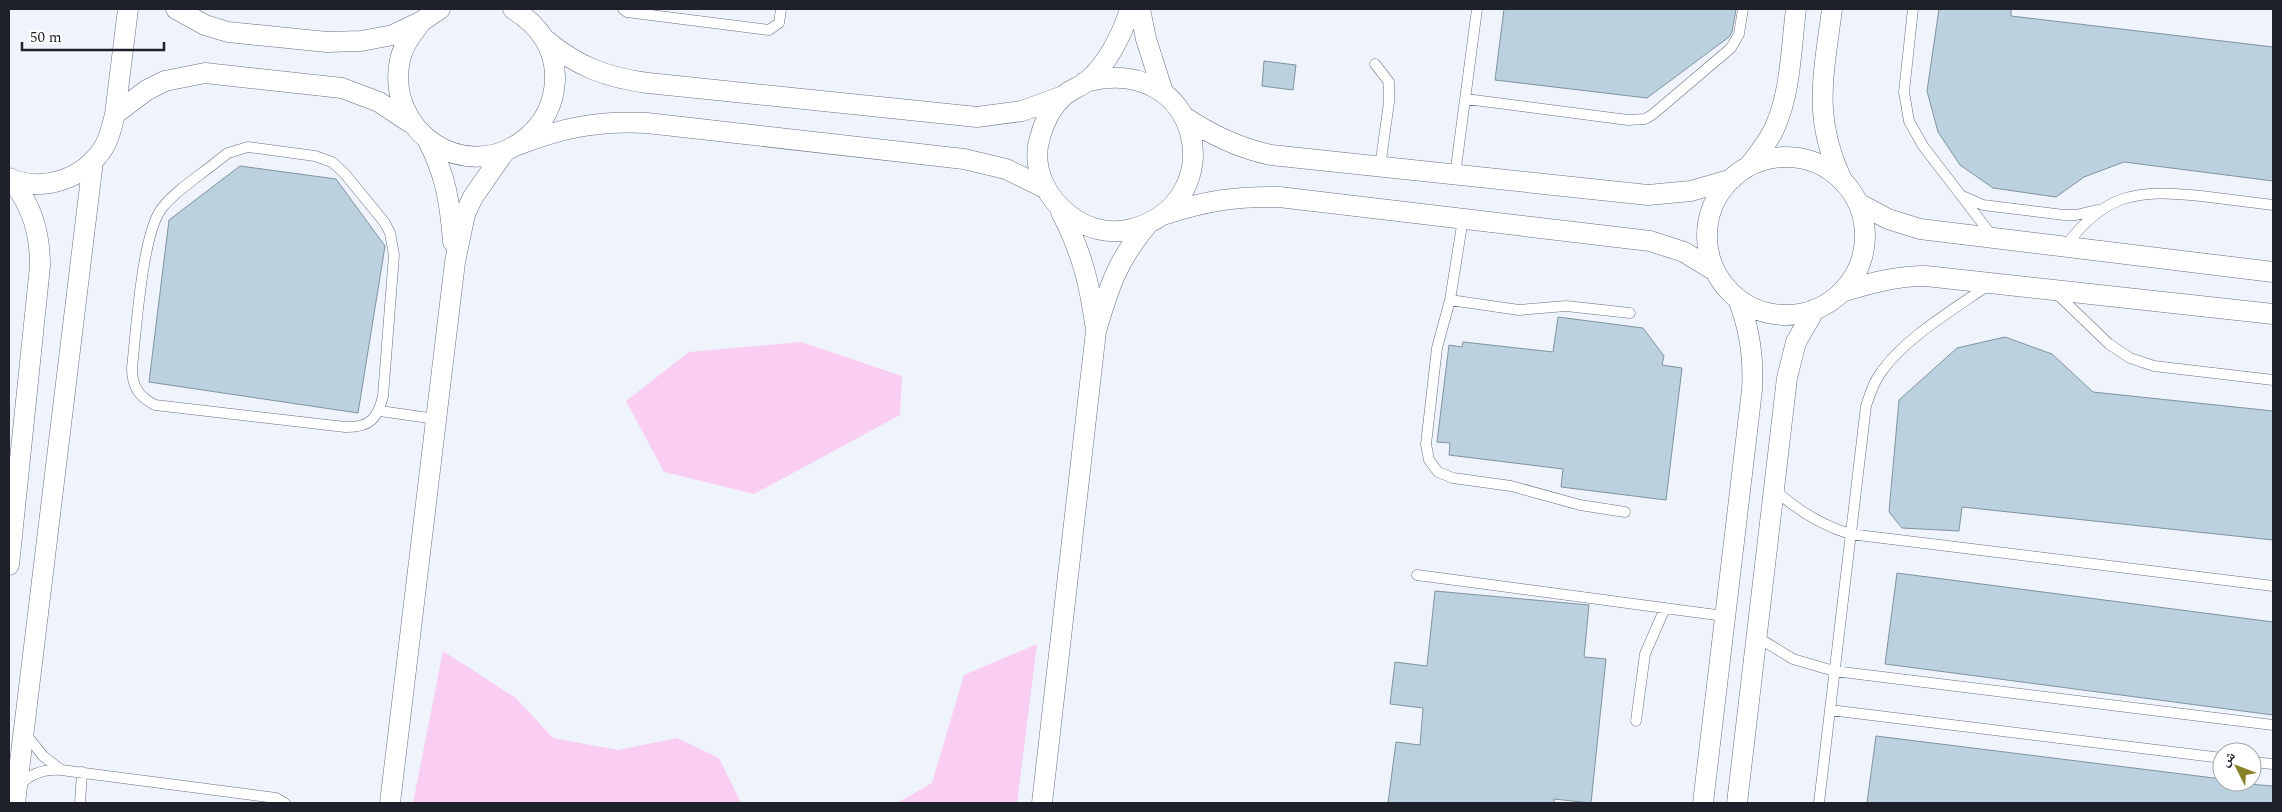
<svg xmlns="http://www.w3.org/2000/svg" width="2282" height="812" viewBox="0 0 2282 812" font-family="Spectral,'Noto Naskh Arabic',serif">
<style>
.green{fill:#f9cef2}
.building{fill:#bbd1df;stroke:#7f93a0}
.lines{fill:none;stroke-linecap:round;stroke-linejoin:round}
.lane-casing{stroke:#687082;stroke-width:11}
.street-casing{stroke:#687082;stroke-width:21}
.lane{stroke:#fff;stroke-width:10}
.street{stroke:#fff;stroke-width:20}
</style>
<rect width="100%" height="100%" fill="#eff3fc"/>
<path class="green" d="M801,342l101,34 -2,39 -146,79 -90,-22 -38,-71 63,-49z
M1037,644l-20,159h-120l35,-20 32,-108z
M443,651l73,47 37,40 65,12 59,-12 42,20 22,45h-328z"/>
<path class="building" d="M1504,9h232l-4,23 -3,5 -82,61 -152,-18z
M1939,9h72v7l262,31v134l-149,-19 -40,15 -28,20 -63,-9 -33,-23 -22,-33 -11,-41z
M1264,61l32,4 -3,25 -31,-4z
M240,166l96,13 49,67 -27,167 -209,-31 20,-162z
M1558,317l85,11 21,28 -2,9 20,3 -16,132 -105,-13 2,-18 -114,-14 1,-12 -13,-1 12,-97 13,2 1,-5 90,10z
M2005,337l47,17 41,38 180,19v129l-311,-33 -3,24 -57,-3 -13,-16 10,-112 58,-52z
M1897,573l376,49v93l-388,-51z
M1435,591l154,14 -5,52 22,2 -15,144 -37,-4v4h-166l8,-61 24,3 3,-37 -33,-4 5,-42 32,4z
M1876,736l346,43v3l51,4v17h-406z"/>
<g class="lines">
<defs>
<path id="lane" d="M623,9l4,3 142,18 10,-7 2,-14
M1913,9l-9,83 5,29 14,25 70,91
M1375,64l14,18v20l-9,65
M1466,99l162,21 17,-1 7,-4 79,-67 8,-14 4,-25
M248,147l67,9 17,6 13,12 40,49 5,10 4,22 -11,141c-5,22 -13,32 -38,31l-190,-22c-16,-8 -23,-18 -23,-37 4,-35 10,-135 30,-160 15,-19 39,-33 58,-49l8,-6z
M1455,175l22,-166
M1965,197l18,8 81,10h12l21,-5
M1463,219l-13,81 -13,48 -11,96 3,16 9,12 15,6 58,8 69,19 45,7
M2065,247c39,-54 73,-58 136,-51 24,3 48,6 72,9
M2055,292l54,52 21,14 24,8 119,14
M1450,300l69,10 47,-4 64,7
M380,411l56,8
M1775,490c23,21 46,35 75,44l423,52
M1417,575l307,41
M1757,637l36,22 41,12 439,54
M1830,710l392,48
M1636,721l9,-67 20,-46
M25,733l18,23 17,13
M2252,762l21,2
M20,785c11,-12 24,-16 41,-15l215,28 9,5
M80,803l2,-31
M1819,803l47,-397c4,-12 8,-25 16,-35 24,-34 74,-63 108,-87"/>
<path id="street" d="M176,9l29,16 23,7 99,10 34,-1 32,-6 29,-14 18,-12
M1140,9l6,30 17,53
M1832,9c-8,64 -20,107 9,169
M422,21c-9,12 -19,24 -22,39 -15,72 66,126 125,79 18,-14 29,-35 30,-59 1,-31 -16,-55 -42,-71
M546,40c30,26 62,38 102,43l329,34 45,-6 41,-15
M1085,82c116,-31 149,119 47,147 -22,6 -45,0 -63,-14 -21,-16 -35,-42 -31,-69 4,-20 12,-39 28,-52 6,-5 14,-7 20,-12 21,-17 36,-47 44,-73
M115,114l32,-24 18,-9 40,-8 137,15 37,14 30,20
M1183,116c28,19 55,32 88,39l377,40 43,-4 41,-12
M428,141c18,35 22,62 25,101
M518,145c43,-17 82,-25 129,-22l317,36 42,10 39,19
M1707 236a79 79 0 1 1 158 0a79 79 0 1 1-158 0Z
M1749,166c10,-13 20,-25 26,-39 16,-36 16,-79 21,-118
M9,178c34,15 75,1 95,-31 6,-10 8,-21 11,-33l13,-105
M1858,203l30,16 32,10 353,43
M1061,212c20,39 28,68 34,112
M1166,214c39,-13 71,-18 113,-17l371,44 34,11 31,19
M1842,292c28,-9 54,-16 84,-16l347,38
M9,565l31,-299c0,-34 -8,-59 -28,-86
M15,803l78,-642
M390,803l65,-541 10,-48 8,-17 32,-46
M1042,803l54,-472c13,-44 21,-70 51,-106
M1703,803l49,-413c2,-33 -2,-61 -14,-91
M1737,803l50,-425 9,-36 19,-33"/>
</defs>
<use href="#lane" class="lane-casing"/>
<use href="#street" class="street-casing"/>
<use href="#lane" class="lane"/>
<use href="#street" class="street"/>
</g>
<rect width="2282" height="812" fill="none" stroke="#1e2129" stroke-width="20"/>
<g transform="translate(2237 767) rotate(312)"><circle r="24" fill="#ffffff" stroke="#a5a6a9"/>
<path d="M0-4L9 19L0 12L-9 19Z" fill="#878129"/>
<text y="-8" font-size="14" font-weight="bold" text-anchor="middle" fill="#1e2129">ش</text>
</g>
<path d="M22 42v8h142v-8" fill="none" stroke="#1e2129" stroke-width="2.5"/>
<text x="30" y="42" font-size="15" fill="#1e2129" stroke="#ffffff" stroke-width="4" paint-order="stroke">50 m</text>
</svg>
